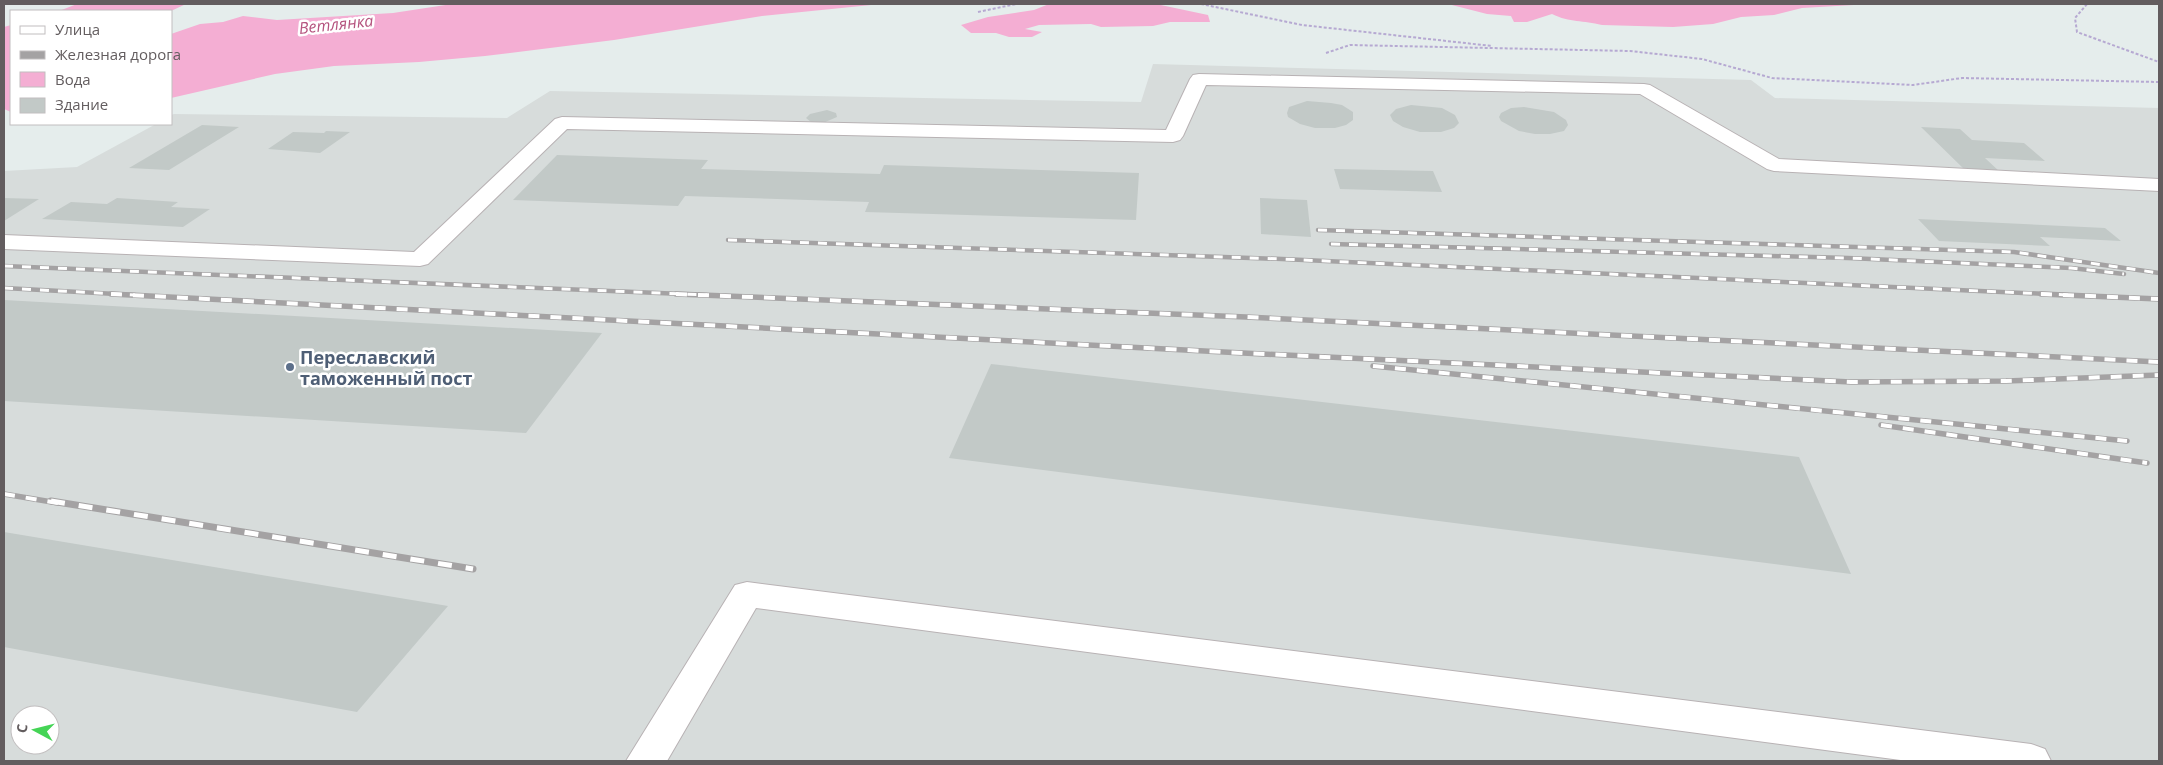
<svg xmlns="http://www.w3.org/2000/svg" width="2163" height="765" viewBox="0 0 2163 765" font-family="'Open Sans',sans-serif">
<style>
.industrial{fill:#d7dcdb;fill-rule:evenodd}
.water{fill:#f4aed3}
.building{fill:#c2c9c7}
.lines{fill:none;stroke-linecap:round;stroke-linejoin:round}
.minor-casing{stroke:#b8b2b4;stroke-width:2}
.path{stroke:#b6a9d2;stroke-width:2;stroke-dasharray:3 2;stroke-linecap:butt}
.minor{fill:#fff;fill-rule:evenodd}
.rail-far2-casing{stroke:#a4a2a3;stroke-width:4.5}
.rail-far1-casing{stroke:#a4a2a3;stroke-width:5.5}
.rail-casing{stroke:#a4a2a3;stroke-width:7}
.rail-far2{stroke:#fff;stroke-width:3;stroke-dasharray:9;stroke-linecap:butt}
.rail-far1{stroke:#fff;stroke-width:4;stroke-dasharray:11;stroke-linecap:butt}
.rail{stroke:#fff;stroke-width:5;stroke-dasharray:14;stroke-linecap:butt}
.service-dot{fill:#5c6f8a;stroke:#fff;stroke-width:2}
.labels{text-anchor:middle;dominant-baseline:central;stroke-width:5;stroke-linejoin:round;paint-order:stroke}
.far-water-label{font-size:16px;font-style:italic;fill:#b5547f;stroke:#fff}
.service-label{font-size:18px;font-weight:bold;fill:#4e5e75;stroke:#fff;text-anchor:start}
</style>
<rect width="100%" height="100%" fill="#e5edec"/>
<path class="industrial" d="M1153,64l598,16 24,18 384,10v653h-2155v-590l73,-4 79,-43h15v-9l3,-1 333,4 43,-27 591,11zM20,715h30v30h-30z"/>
<path class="water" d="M77,4h109l-15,7h-112z
M452,4h429l-119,12 -148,24 -129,16 -66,6 -85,4 -59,8 -104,24v-64l29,-10 23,-2 20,-6 34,4 116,-7z
M1049,4h107l52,11 2,7h-40l-17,4 -52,1 -10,-3 -52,1 -14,4 17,3 -10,5h-23l-13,-4h-25l-10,-8 27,-8 46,-7z
M1448,4h423l-69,4 -28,7 -33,2 -28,7 -40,3 -71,-2c-19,-5 -32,-2 -50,-11l-25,8h-13l-3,-6 -24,-2z
M11,25v87l-7,-3v-82z"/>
<path class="building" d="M1307,101l24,2 11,2 11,7v8l-7,5 -11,3h-20l-15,-4 -12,-7 -1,-4 2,-6z
M1411,105l31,3 13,7 4,8 -5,5 -13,4h-21l-17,-5 -10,-6 -3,-6 6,-6z
M1524,107l30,5 12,8 2,5 -4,6 -14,3h-15l-16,-3 -18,-10 -2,-4 2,-4 10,-5z
M827,110l9,3 1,4 -14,6 -12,-1 -5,-4 4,-4z
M202,125l37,2 -70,43 -40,-2z
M1921,127l39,2 12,11 52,3 21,18 -60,-3 15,14 -35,-2z
M326,131l24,1 -30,21 -52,-4 25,-17 31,1z
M557,155l151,5 -7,9 179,5 4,-9 255,8 -3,47 -271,-8 4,-10 -184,-6 -7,10 -165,-6z
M1334,169l99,2 9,21 -102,-3z
M4,198l35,1 -35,22z
M117,198l61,4 -7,5 39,2 -27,18 -141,-8 29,-17 36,2z
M1260,198l47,2 4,37 -50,-3z
M1918,219l187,9 16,13 -81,-4 10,9 -111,-5z
M4,300l598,33 -76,100 -522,-32z
M991,364l808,93 52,117 -902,-116z
M4,532l444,74 -91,106 -353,-65z"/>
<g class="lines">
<defs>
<path id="minor" d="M1199,74l445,10 6,1 129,74 380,20v12l-385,-20 -7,-2 -127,-75 -434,-9 -23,51 -3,4 -7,2 -606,-13 -139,135 -8,2 -416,-17v-14l410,17 141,-133 7,-2 604,13 24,-51 3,-4z
M747,582l1284,162 14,5 6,12h-143l-1152,-153 -89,153h-41l109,-176z"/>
</defs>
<use href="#minor" class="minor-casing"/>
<path class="path" d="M1201,4l101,21 190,21
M2087,4l-12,14 2,14 82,30
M978,12l38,-8
M1326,53l24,-8 280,6 72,8 70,19 141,7 49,-7 197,4"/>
<use href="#minor" class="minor"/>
<defs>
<path id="rail-far2" d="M1318,230l696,22 145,21
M728,240l554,19 786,36
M1331,244l517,14 223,10 53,6
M4,266l703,29
M4,288l131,7"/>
<path id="rail-far1" d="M111,294l1132,59 608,29 155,-1 153,-6
M676,294l570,23 913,45
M2041,294l118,5
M1373,366l754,75
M1881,425l266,38
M4,494l54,9"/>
<path id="rail" d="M51,501l422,68"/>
</defs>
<use href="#rail-far2" class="rail-far2-casing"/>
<use href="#rail-far1" class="rail-far1-casing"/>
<use href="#rail" class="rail-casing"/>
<use href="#rail-far2" class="rail-far2"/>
<use href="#rail-far1" class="rail-far1"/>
<use href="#rail" class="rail"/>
</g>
<circle class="service-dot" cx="290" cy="367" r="5"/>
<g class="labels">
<g class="far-water-label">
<text transform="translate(336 24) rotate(-6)">Ветлянка</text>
</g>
<g class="service-label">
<text x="300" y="357">Переславский<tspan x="300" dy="21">таможенный пост</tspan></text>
</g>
</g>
<rect width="2163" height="765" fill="none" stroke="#635d5f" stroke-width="10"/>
<rect x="10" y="10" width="162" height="115" fill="#ffffff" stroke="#c1bebf"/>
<rect x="20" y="26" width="25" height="8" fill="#ffffff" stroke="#c1bebf"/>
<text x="55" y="35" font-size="15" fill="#635d5f">Улица</text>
<rect x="20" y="51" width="25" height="8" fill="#a4a2a3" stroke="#c1bebf"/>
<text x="55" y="60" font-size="15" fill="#635d5f">Железная дорога</text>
<rect x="20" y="72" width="25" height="15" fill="#f4aed3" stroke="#c1bebf"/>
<text x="55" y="85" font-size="15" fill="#635d5f">Вода</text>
<rect x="20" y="98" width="25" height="15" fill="#c2c9c7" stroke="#c1bebf"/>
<text x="55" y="110" font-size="15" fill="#635d5f">Здание</text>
<g transform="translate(35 730) rotate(277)"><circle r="24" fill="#ffffff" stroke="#c1bebf"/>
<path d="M0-4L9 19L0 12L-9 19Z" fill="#45d456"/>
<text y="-8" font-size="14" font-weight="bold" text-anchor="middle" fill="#635d5f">С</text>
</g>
</svg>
